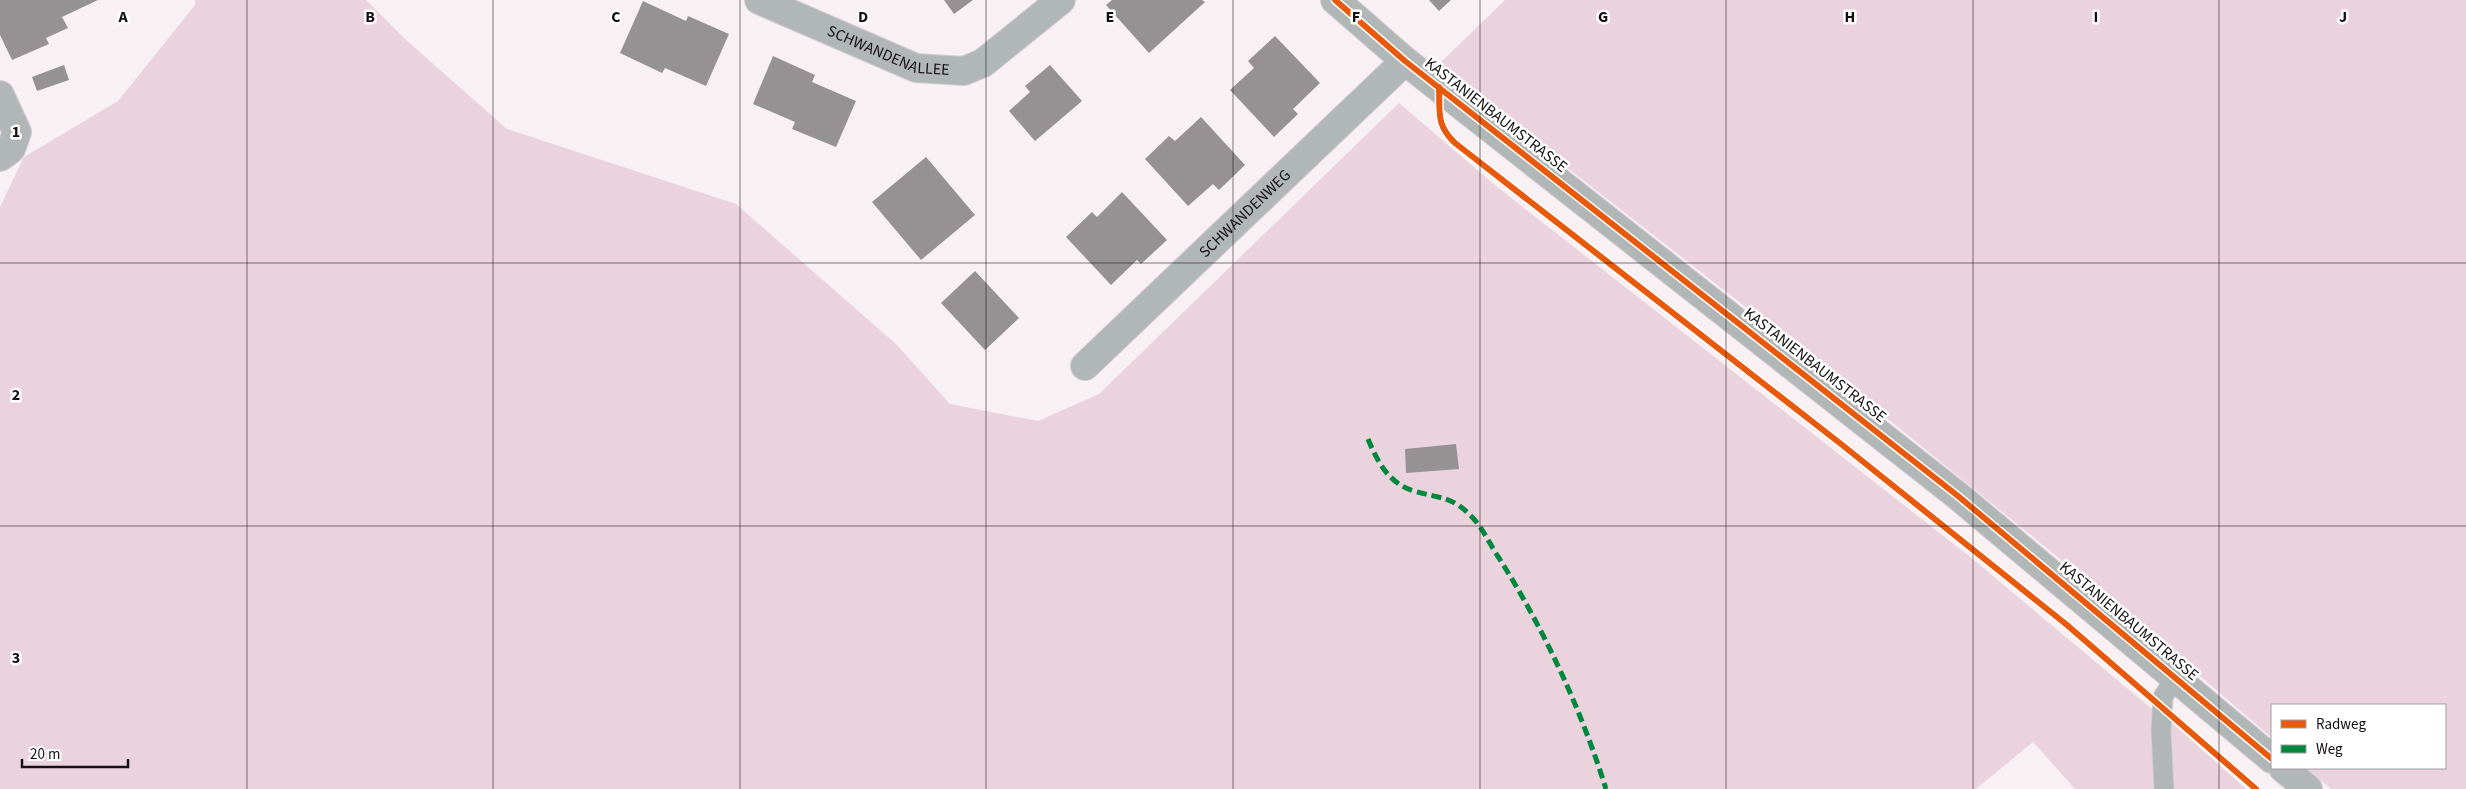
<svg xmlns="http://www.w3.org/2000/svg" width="2466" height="789" viewBox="0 0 2466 789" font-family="'Source Sans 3',sans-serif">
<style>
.green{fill:#ebd3de}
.building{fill:#969193}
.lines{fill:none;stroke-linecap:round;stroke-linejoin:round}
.service-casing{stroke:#d3cdcf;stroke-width:21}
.minor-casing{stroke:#d3cdcf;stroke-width:30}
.tertiary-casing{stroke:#d3cdcf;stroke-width:30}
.service{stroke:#b1b7b7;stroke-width:19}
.minor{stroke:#b1b7b7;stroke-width:28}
.tertiary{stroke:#b1b7b7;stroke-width:28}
.quiet{stroke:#00873e;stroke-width:5;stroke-dasharray:10 5;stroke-linecap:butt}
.cycleway-casing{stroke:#fff;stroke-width:9}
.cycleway{stroke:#e8590c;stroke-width:6}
.grid{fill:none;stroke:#151013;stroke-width:1;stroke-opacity:0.55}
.labels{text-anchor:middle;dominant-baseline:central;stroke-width:5;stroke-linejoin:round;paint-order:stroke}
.street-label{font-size:16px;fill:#151013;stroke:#fff}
.grid-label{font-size:16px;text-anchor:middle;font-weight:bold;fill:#151013;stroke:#fff;stroke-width:5;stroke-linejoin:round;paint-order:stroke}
</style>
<rect width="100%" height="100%" fill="#f8f0f3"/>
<path class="green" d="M195,0h171l40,40 101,89 229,75 160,140 54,60 88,17 61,-27 300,-291 97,83 473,370 183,153 3,80h-80l-42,-47 -57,47h-1976v-582l24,-50 94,-56 77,-96z
M1505,0h961v789h-135l-25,-21h139v-63h-173v33l-137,-118 -268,-218 -430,-336z
M2172,723l74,66h-76l-3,-65z"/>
<path class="building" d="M0,0h98l-36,17 6,11 -22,10 3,6 -37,16 -12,-25z
M944,0h29l-19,14z
M1112,0h90l3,2 -56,51 -43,-48z
M1429,0h22l-12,11z
M643,1l43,20 2,-5 41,18 -23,52 -41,-18 -3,5 -42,-20z
M1275,36l45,47 -27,26 5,5 -24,23 -44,-47 24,-22 -6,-7z
M773,56l42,19 -3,7 44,19 -20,46 -44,-18 3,-7 -42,-18z
M64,65l5,15 -32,11 -5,-14z
M1050,65l32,36 -47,40 -26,-30 21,-19 -5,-6z
M1201,117l44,48 -26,25 -6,-6 -25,22 -43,-47 24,-23 6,5z
M926,157l49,58 -54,45 -49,-58z
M1122,192l45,48 -26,24 -4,-4 -26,25 -45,-48 26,-25 5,5z
M975,271l44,47 -34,32 -44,-47z
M1456,444l3,25 -53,4 -1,-24z"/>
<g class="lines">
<defs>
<path id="service" d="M2164,789l-3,-59 2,-33 12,-19"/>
<g id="minor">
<path id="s1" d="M759,0l157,68 48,3 19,-8 78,-63"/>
<path d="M0,95l17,37 -6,17 -11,8"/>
<path id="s2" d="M1085,366l320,-305"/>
</g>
<path id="tertiary" d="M1335,0l70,61 553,435 314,263
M2283,768l25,21"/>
</defs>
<use href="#service" class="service-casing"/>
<use href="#minor" class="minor-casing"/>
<use href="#tertiary" class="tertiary-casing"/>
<use href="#service" class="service"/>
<use href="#minor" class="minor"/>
<use href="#tertiary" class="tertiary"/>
<path class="quiet" d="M1368,439c9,22 21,45 46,52 26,8 37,4 58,26 11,11 18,28 27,41 45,71 82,151 107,231"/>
<defs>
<path id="cycleway" d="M1335,0l70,61 553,435 314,263
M1439,87c1,26 -3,38 16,56l386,301 226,181 189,164"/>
</defs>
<use href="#cycleway" class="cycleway-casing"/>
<use href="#cycleway" class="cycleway"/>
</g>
<path class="grid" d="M247,0v789M493,0v789M740,0v789M986,0v789M1233,0v789M1480,0v789M1726,0v789M1973,0v789M2219,0v789M0,263h2466M0,526h2466"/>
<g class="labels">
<g class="street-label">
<text stroke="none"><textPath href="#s1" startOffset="140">SCHWANDENALLEE</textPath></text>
<text transform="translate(1496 115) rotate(38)">KASTANIENBAUMSTRASSE</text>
<text stroke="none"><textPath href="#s2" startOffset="221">SCHWANDENWEG</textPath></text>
<text transform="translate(1815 365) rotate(38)">KASTANIENBAUMSTRASSE</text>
<text transform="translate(2129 621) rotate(40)">KASTANIENBAUMSTRASSE</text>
</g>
</g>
<g class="grid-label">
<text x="123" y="22">A</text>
<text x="370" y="22">B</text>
<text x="616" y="22">C</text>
<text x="863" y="22">D</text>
<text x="1110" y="22">E</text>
<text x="1356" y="22">F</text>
<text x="1603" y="22">G</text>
<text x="1850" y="22">H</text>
<text x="2096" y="22">I</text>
<text x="2343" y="22">J</text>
<text x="16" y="137">1</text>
<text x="16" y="400">2</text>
<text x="16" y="663">3</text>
</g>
<rect x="2271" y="704" width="175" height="65" fill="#ffffff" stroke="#a19fa1"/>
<rect x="2281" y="720" width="25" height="8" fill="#e8590c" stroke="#a19fa1"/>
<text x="2316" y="729" font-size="15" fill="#151013">Radweg</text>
<rect x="2281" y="745" width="25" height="8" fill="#00873e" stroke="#a19fa1"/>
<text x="2316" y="754" font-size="15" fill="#151013">Weg</text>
<path d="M22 759v8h106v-8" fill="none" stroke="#151013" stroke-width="2.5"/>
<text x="30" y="759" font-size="15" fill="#151013" stroke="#ffffff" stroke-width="4" paint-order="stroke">20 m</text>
</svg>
